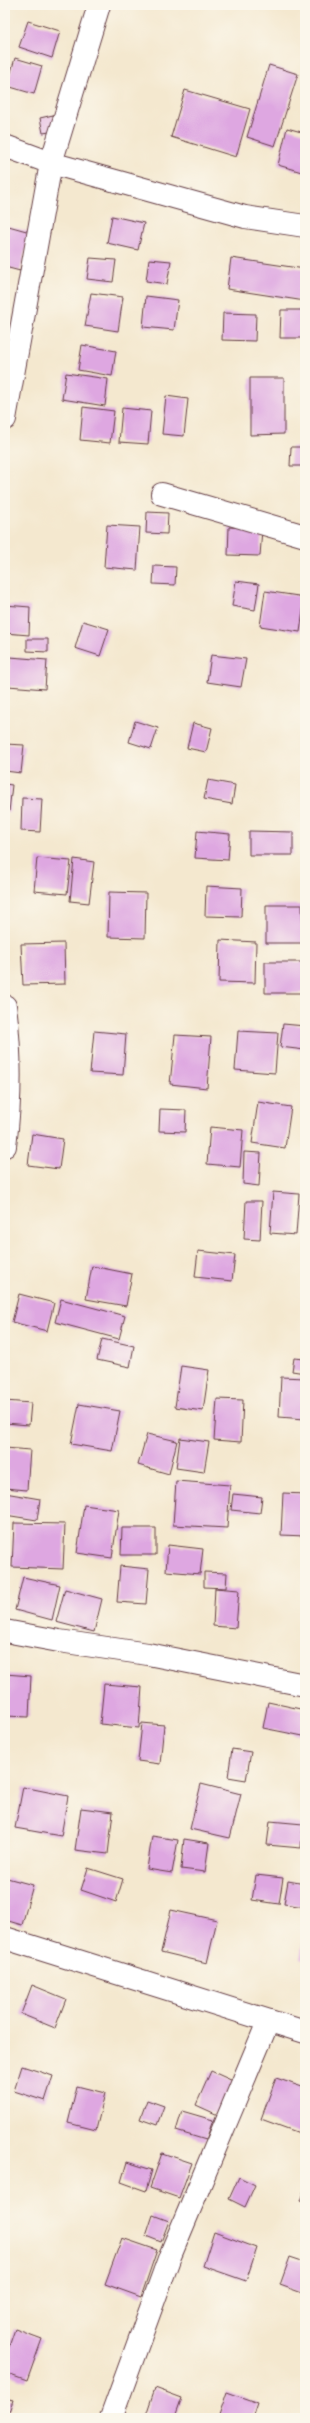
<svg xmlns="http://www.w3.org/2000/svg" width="310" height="2423" viewBox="0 0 310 2423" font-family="Delius,sans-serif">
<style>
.building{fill:#dea7e1}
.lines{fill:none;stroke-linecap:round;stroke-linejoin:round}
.minor-casing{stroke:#643d44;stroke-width:24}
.minor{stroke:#fff;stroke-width:22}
</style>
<rect width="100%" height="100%" fill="#fbf7ec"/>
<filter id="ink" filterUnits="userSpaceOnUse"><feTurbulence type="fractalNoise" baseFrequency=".025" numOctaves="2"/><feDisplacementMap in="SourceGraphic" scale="8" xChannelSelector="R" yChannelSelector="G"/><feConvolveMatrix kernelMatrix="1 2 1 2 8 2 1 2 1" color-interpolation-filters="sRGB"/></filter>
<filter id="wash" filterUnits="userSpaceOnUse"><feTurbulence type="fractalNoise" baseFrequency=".012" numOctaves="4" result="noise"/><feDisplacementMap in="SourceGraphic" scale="16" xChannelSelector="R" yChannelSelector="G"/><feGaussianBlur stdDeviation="0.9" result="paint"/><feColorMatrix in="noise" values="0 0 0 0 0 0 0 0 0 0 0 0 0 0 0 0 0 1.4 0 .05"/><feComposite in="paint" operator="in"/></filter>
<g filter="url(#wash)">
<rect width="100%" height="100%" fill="#f4e8cf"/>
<g id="blocks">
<path class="building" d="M28,21l32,10 -8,27 -33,-11z
M15,58l27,8 -8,28 -27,-8z
M269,65l29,9 -23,72 -28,-9z
M185,90l65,19 -14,48 -65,-20z
M53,115l3,16 -13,2 -3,-15z
M287,128l18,5v40l-27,-8z
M112,216l32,7 -6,27 -31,-7z
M5,225l25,7 -10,39 -15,-4z
M90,258l26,2 -3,22 -26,-3z
M231,258l74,11v32l-78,-12z
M149,259l22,2 -4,23 -21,-3z
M91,293l32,4 -5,34 -33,-5z
M146,296l32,4 -4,30 -31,-3z
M281,310h24v28h-25z
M223,313l33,1 -1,27 -33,-1z
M82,345l34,6 -4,25 -34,-6z
M66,373l42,6 -3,27 -43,-7z
M250,378h34v56l-34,1z
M166,396l22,3 -4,37 -22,-2z
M83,407l31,4 -4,32 -30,-3z
M122,408l29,3 -3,33 -29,-2z
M291,447h14v19h-15z
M147,512l21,1 -1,21 -21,-1z
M107,525l33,2 -3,43 -33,-3z
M229,527l33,2 -2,27 -32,-1z
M154,566l22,1 -1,18 -22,-1z
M236,581l23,3 -4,26 -23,-4z
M265,591l40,6 -5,35 -40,-6z
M5,605l25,2 -1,28 -24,-2z
M83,621l26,8 -9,27 -25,-8z
M27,639h21v13l-21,-1z
M211,655l35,4 -5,28 -34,-5z
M10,657l37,3 -2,29 -37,-3z
M135,721l23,7 -7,21 -22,-7z
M193,723l19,5 -6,24 -19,-4z
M5,744l19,1 -3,28 -16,-2z
M208,780l27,5 -3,19 -28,-5z
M5,784l7,1 -3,27 -4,-1z
M22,798l20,1 -2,33 -19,-1z
M197,831l33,3 -2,26 -33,-2z
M249,831l44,1v23h-44z
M37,858l34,3 -4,33 -33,-3z
M74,859l20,3 -5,41 -19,-2z
M206,886l36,2 -1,29 -36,-1z
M109,892l37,1 -1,45 -37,-1z
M266,905h36l1,38h-37z
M220,940l36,2 -1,41 -36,-1z
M64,943l1,41 -42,1 -2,-41z
M265,962h39v31h-39z
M283,1024l22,2v24l-25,-3z
M94,1031l32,3 -3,41 -33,-2z
M238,1031l40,2 -3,40 -40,-3z
M175,1035l36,2 -4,51 -37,-4z
M258,1102l33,5 -6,41 -33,-5z
M160,1109l26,1 -1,22 -26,-1z
M210,1127l33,3 -3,37 -33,-3z
M32,1134l31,5 -4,30 -31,-4z
M244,1152l17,1 -2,33 -16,-2z
M273,1192l26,2 -3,41 -26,-2z
M246,1201h16l-2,39 -16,-1z
M198,1251l37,4 -3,26 -37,-4z
M92,1266l40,8 -6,32 -40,-7z
M19,1294l35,9 -7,28 -35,-9z
M61,1299l64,17 -6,23 -64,-17z
M102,1339l32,7 -4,21 -33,-7z
M294,1358l11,1v14l-13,-2z
M181,1366l28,4 -6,41 -28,-4z
M281,1377l24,1v41l-26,-2z
M217,1399l26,1 -2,42 -27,-2z
M5,1401l26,2 -2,22 -24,-2z
M79,1404l41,7 -8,40 -41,-7z
M147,1434l30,7 -8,33 -31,-9z
M180,1438l29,4 -5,30 -28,-4z
M5,1448l25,2 -3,40 -22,-2z
M176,1481l54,4 -3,43 -54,-3z
M5,1493l35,6 -3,21 -32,-5z
M283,1493l22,1v42l-24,-1z
M233,1494l29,3 -2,16 -29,-3z
M84,1505l35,5 -7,48 -35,-5z
M14,1523l51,1 -2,45 -51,-2z
M122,1528h34v27h-35z
M168,1545l35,4 -3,25 -34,-3z
M120,1566l29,3 -3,35 -29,-2z
M204,1572l23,1 -1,15 -22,-1z
M23,1577l37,8 -8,35 -37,-10z
M215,1588l24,2 -3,38 -23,-2z
M65,1589l37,10 -8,33 -38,-10z
M5,1674l26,2 -2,41 -24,-1z
M104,1684l38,3 -3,41 -39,-4z
M268,1702l37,8 -2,26 -40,-8z
M142,1723l22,2 -4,39 -22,-3z
M232,1749l19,3 -5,28 -18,-3z
M201,1784l40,10 -11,44 -40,-9z
M23,1787l45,9 -7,40 -46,-8z
M81,1808l32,4 -5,42 -33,-4z
M270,1821l33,3 -2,24 -34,-3z
M152,1836l26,4 -6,33 -25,-4z
M184,1839l25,4 -4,29 -24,-3z
M88,1868l35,11 -7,23 -35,-12z
M256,1875l27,3 -4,26 -27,-4z
M7,1878l26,7 -11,40 -17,-5v-34z
M288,1881l17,3v23l-21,-3z
M171,1910l46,10 -10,43 -46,-11z
M304,1932h1v27l-5,-1z
M32,1985l34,14 -11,29 -34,-14z
M22,2066l31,10 -8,25 -31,-10z
M211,2071l22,10 -15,34 -22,-10z
M276,2078l29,10v47l-44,-16z
M77,2086l28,7 -9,37 -28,-7z
M147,2100l17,6 -7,19 -17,-6z
M182,2111l31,9 -7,20 -30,-9z
M162,2153l30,10 -13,35 -29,-10z
M127,2162l25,8 -6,21 -25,-9z
M239,2177l16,8 -10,22 -16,-8z
M305,2187v16l-5,-2z
M153,2215l16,6 -8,21 -15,-6z
M214,2232l43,16 -11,33 -43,-15z
M122,2238l35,12 -16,47 -36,-13z
M290,2257l15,5v32l-25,-9z
M15,2329l27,10 -15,42 -22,-8v-15z
M155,2388l27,10 -7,20h-30z
M227,2392l31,11 -5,15h-35z
M5,2398l8,2 -6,18h-2z"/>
</g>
</g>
<g filter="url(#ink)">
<use href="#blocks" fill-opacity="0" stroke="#643d44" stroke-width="1"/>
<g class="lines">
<defs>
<path id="minor" d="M5,146l46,17 194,54 60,9
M5,419l46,-256 48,-158
M162,494l143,42
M5,1006c6,45 6,94 0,140
M5,1631l54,10 89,13 157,31
M5,1938l300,94
M111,2418l59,-162 98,-234"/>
</defs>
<use href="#minor" class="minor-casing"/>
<use href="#minor" class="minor"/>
</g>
</g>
<rect width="310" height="2423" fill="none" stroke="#fbf7ec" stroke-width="20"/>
</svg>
